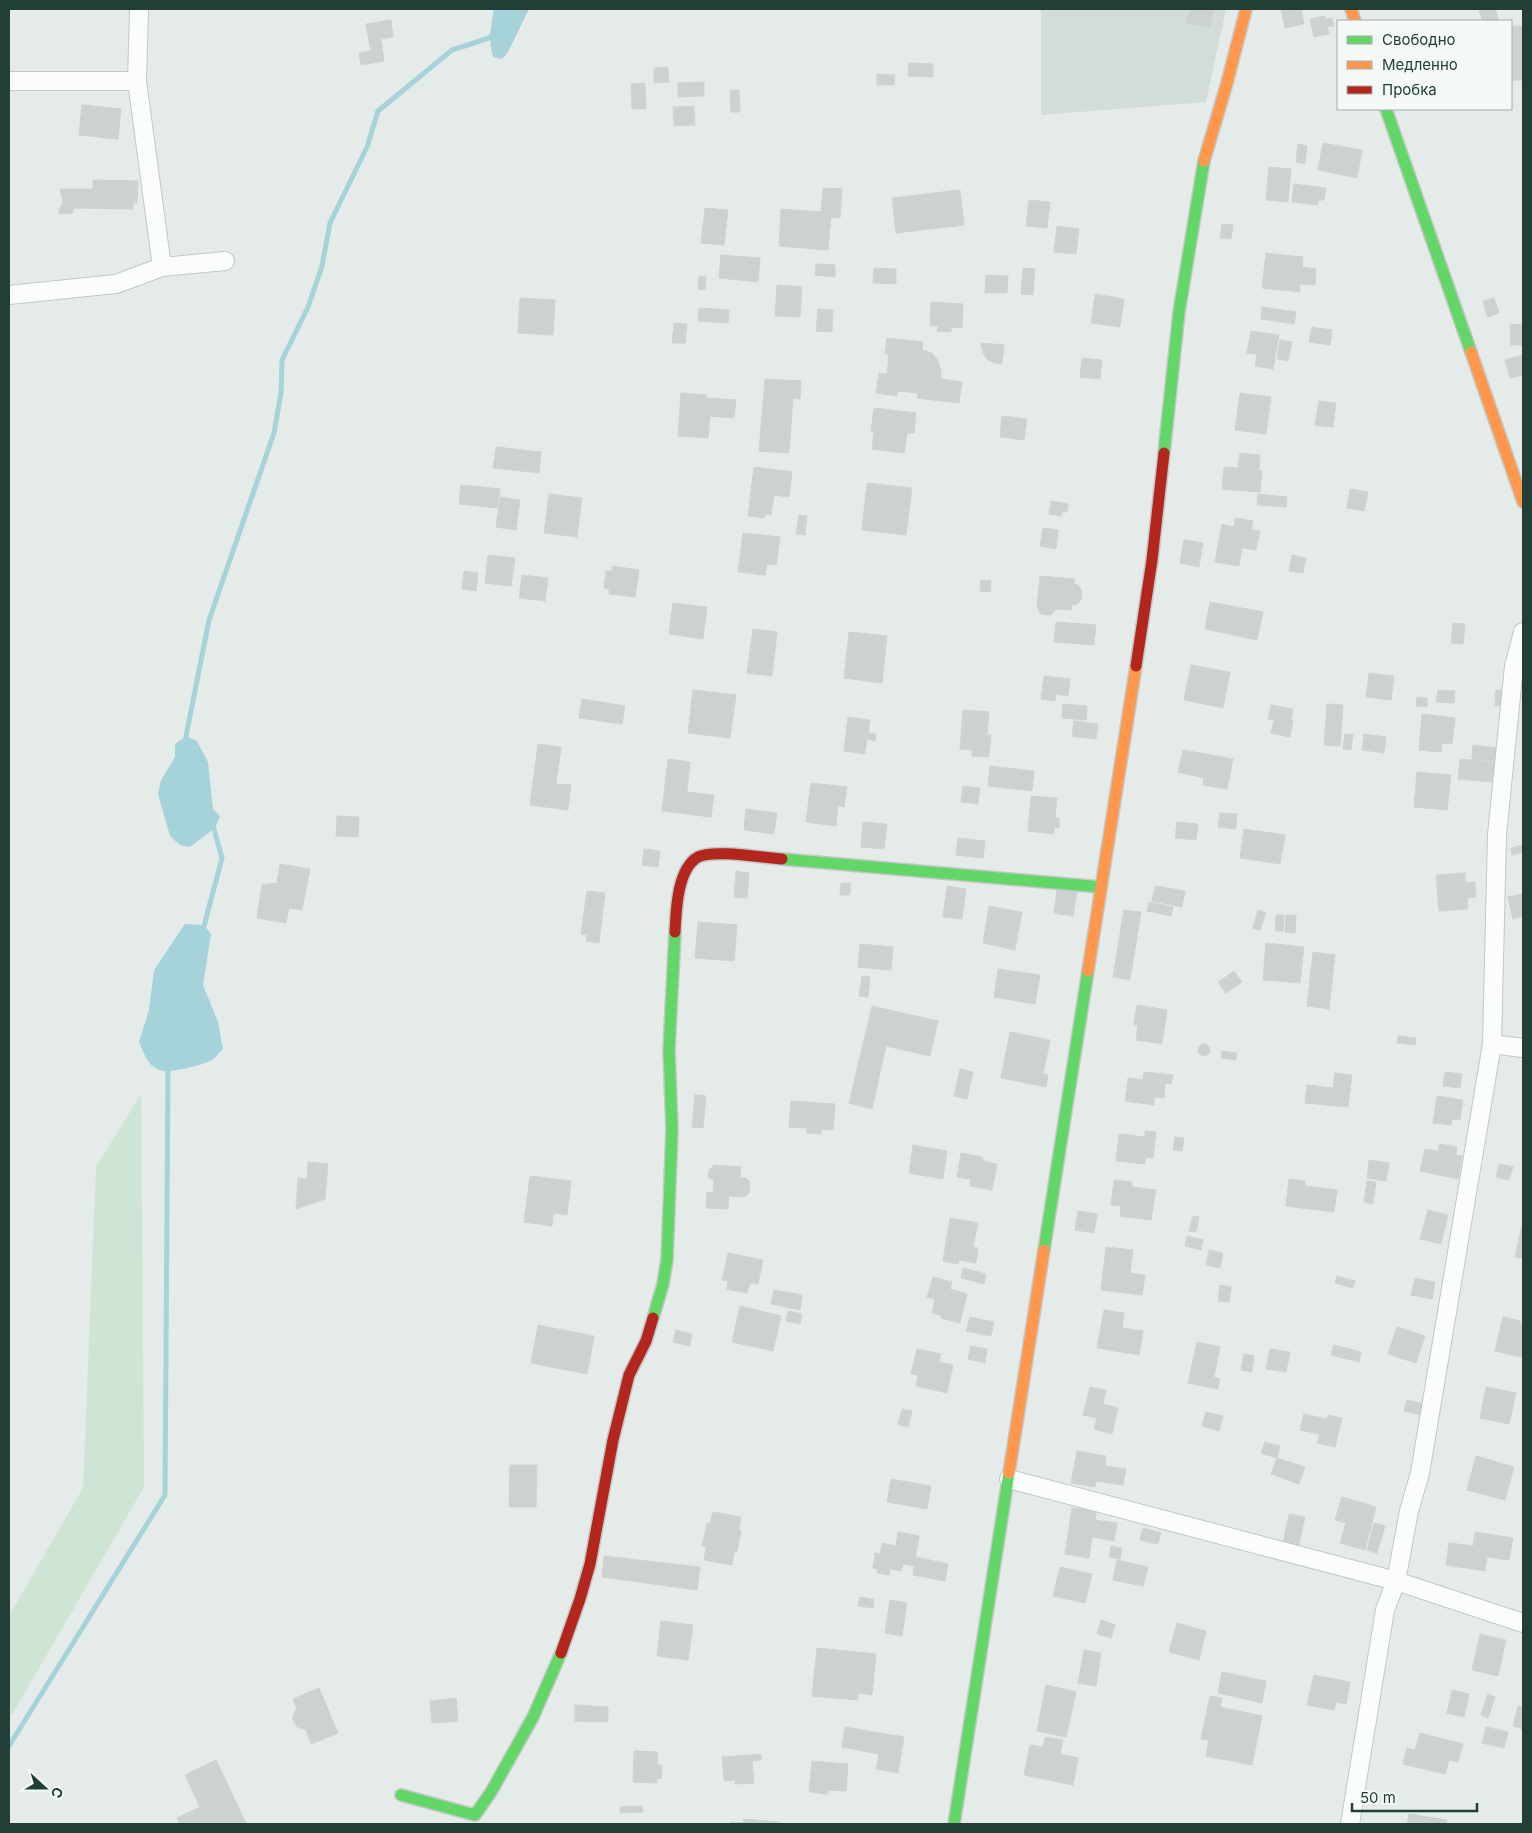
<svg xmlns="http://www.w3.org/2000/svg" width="1532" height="1833" viewBox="0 0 1532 1833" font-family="Inter,sans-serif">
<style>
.built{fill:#d3dcd8}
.green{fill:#cee4d4}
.water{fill:#a6d3d9}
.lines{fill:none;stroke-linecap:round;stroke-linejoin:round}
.stream{stroke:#a6d3d9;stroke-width:5}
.building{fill:#ccd2cf;stroke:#ced4d1}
.street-casing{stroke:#c2c8c5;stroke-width:20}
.fast-casing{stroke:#c1c8c5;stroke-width:14}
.slow-casing{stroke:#c1c8c5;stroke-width:14}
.jam-casing{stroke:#c1c8c5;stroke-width:14}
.street{stroke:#fbfcfc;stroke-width:18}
.fast{stroke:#63d668;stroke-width:11}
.slow{stroke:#ff974d;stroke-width:11}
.jam{stroke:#b3261e;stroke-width:11}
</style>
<rect width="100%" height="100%" fill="#e5ebe8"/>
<path class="built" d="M1041,9h185l-20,93 -165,13z"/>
<path class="green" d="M141,1094l3,393 -131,226 -4,2v-99l74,-128 13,-321z"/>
<path class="water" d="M494,9h35l-21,43 -6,7 -9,-2c-5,-17 -2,-31 1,-48z
M186,736l11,5 11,21 5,47 7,7 -5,12 -25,19 -10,-2 -10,-9 -12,-42 3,-14 14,-23v-13z
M185,924l19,1 7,9 -8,51 15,37 5,27c-3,3 -7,8 -11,11 -9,5 -43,14 -53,10 -12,-5 -15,-17 -20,-28l10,-32 5,-40z"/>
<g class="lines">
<path class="stream" d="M187,741l-1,-5 23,-116 65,-187 7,-40 1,-33 26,-53 14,-41 8,-43 37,-76 11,-36 74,-61 37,-12 4,-4
M203,930l19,-72 -10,-36
M9,1746l156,-251 3,-429"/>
</g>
<path class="building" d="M1190,9h24l-4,19 -23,-5z
M1281,9h20l3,15 -19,4z
M1484,9h11l4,12h-16l-4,-10z
M1325,16v3l7,-1 2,8 -7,1 2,7 -15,3 -4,-18z
M391,20l2,17 -12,2 3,22 -23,4 -2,-12 12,-2 -5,-27z
M1512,26h11v54h-10z
M909,63l24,1v13l-25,-1z
M668,67l1,15 -15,1v-15z
M877,74l18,1 -1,10h-17z
M704,82v14l-26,1v-14z
M645,83l1,26h-14l-1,-25z
M730,90h9l1,22h-9z
M82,105l39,4 -3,30 -39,-4z
M694,106l1,19 -21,1 -1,-19z
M1323,143l39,7 -5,28 -39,-8z
M1298,144l9,2 -2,18 -9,-2z
M1269,167l22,2 -3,33 -22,-2z
M93,180l45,1 -1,22h-4v6l-59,-1 -2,6 -14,-1 5,-10 -3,-14h33z
M1294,184l32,4 -2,12h-6v5l-26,-3z
M823,188l19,1 -2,29 -9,-1 -3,33 -49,-4 2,-37 40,3z
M960,190l4,35 -68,8 -4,-35z
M1029,200l21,2 -3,26 -21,-2z
M705,208l23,2 -4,35 -23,-2z
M1222,224l11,1 -2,14 -11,-1z
M1057,226l22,3 -3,25 -22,-2z
M1266,253l37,4 -1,10 14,2 -1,16 -15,-1v8l-38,-4z
M721,255l39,3 -2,24 -39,-4z
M816,264l19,1v12l-20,-2z
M874,268l22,1v15l-23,-1z
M1023,268l12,1 -2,26 -12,-1z
M986,275l22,1 -1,17h-22z
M699,276l7,1 -1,13 -7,-1z
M777,285l25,2 -2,30 -25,-1z
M1095,294l29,5 -4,28 -29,-4z
M520,298l35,2 -2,35 -35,-2z
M1494,298l5,15 -12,4 -4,-16z
M931,302l32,2 -1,24 -11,-1v5l-14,-1 1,-5h-8z
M1262,307l34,5 -2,12 -33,-5z
M699,308l30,2 -1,13 -30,-2z
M818,309l15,1 -1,22 -16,-1z
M674,323l13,1 -2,19h-13z
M1523,324v21h-12l-1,-20z
M1312,327l20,3 -2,15 -21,-3z
M1251,331l28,4 -6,34 -18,-3 2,-12 -10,-1z
M887,338l36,4 -1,8 10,3 6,8 3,10v8l21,3 -3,21 -42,-5 1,-5 -21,-2v5l-21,-3 3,-20 8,1 2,-20h-4z
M1280,340l12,2 -4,19 -11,-2z
M981,343l23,2 -2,19 -7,-1 -7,-3 -5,-7z
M1523,355v20l-13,3 -5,-18z
M1082,358l20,2 -2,19 -20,-2z
M765,379l36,2 -1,18 -7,-1 -4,55 -30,-2z
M681,393l25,2v3l30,2 -2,18 -24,-2 -2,22 -30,-2z
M1240,393l31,4 -5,37 -31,-4z
M1319,401l17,2 -3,24 -18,-2z
M874,408l42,5 -2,20h-7l-3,20 -32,-4 2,-18h-3z
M1002,416l25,3 -3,21 -24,-3z
M496,447l45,5 -2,21 -46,-5z
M1240,453l20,2 -1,16h3l-2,21 -38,-3 2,-22 14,1z
M754,467l38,5 -3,25 -15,-2 -3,20 -6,-1 -1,4 -16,-2z
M867,483l45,5 -6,47 -44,-5z
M461,485l39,4 -3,19 -38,-4z
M1350,489l18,3 -4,19 -17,-3z
M549,494l33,4 -5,39 -33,-4z
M1258,494l29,3 -1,10 -29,-2z
M500,497l20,3 -4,30 -20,-3z
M1051,501l17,3 -1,8h-5l-1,4 -12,-2z
M799,515l8,1 -2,19 -9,-1z
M1235,518l18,3 -2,9 9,1 -4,19 -14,-2 -3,18 -24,-4 7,-38 12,3z
M1043,528l15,2 -2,19 -16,-3z
M743,533l37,4 -4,28 -9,-1 -2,11 -27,-3z
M1184,540l19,3 -4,24 -19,-4z
M488,555l27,3 -4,28 -26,-3z
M1292,555l14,3 -3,15 -14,-2z
M612,566l27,4 -4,27 -26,-3v-5l-5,-1 2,-17h6z
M464,571l14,2 -2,18 -14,-2z
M522,575l26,3 -3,23 -26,-3z
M1040,576l35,3 -1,5 4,1 4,6 -1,9 -5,5 -4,-1 -1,6 -15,-1 -5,6 -10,-1 -4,-7z
M981,580l10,1 -1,11 -10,-1z
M1210,602l53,10 -6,28 -52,-11z
M673,603l34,4 -4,32 -34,-5z
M1056,622l40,3 -2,20 -40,-3z
M1453,623l12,1 -2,20 -12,-1z
M753,629l24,3 -5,44 -25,-3z
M849,632l38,4 -5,47 -38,-5z
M1191,665l39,7 -7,36 -39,-8z
M1369,673l25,3 -3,24 -25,-3z
M1044,676l26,3 -2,17 -12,-2 -1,7 -14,-2z
M693,690l43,5 -6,43 -42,-5z
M1438,690l17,1 -1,12 -18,-1z
M1496,690h6v15l-7,1z
M1417,697l10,1v9l-11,-1z
M582,699l43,7 -3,18 -43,-6z
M1063,704l24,2 -1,14 -24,-2z
M1327,704l16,1 -3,41 -16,-1z
M1271,705l22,4 -2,11 2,1 -3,16 -19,-4 3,-13 -6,-1z
M963,710l26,2 -2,23h4l-2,22 -17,-1v-6l-12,-1z
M1422,714l33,4 -3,26 -10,-1 -1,9 -22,-2z
M848,717l22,3 -2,13 8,1 -1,7 -8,-2 -2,15 -21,-3z
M1074,721l24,3 -2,15 -24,-3z
M1345,734l8,1 -2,15 -8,-1z
M1364,734l22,3 -2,16 -22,-3z
M538,744l23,3 -5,37 15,1 -3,25 -38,-5z
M1473,745l25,3 -1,13 -25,-2z
M1183,750l50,9 -6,30 -24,-4 1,-7 -26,-6z
M668,759l22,3 -3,30 27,3 -3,22 -49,-6z
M1460,759l35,3 -2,20 -35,-3z
M990,766l44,5 -2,20 -44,-5z
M1417,772l34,3 -4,35 -33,-3z
M811,783l36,4 -3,20 -6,-1 -2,20 -30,-4z
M963,786l17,2 -2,16 -17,-2z
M1031,796l26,2 -2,20h4v10l-5,-1v7l-26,-3z
M746,809l31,4 -3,21 -30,-4z
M1220,813l17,1 -1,15 -18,-2z
M337,816l22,1 -1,20 -22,-1z
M863,822l24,2 -3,25 -23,-2z
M1177,822l21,2 -2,16 -21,-2z
M1244,829l41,6 -5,29 -40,-6z
M958,838l27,3 -2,17 -27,-3z
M1523,845v7l-11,3 -1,-7z
M644,849l16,2 -2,16 -16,-2z
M280,864l30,5 -8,41 -13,-2 -3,15 -29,-5 5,-33 15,-2z
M736,871l13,2 -2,25 -13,-1z
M1465,873v10l10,-1 1,15 -9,1 1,11 -29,2 -3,-36z
M841,883h9v12h-10z
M947,886l19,3 -4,30 -19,-2z
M1155,886l30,5 -3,16 -30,-6z
M1057,889l20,3 -4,24 -19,-3z
M587,891l18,2 -6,50 -13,-2 1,-6 -6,-1z
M1523,894v22l-10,3 -5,-22z
M1149,902l24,5 -2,9 -24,-5z
M989,906l33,6 -7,38 -32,-7z
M1124,910l17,2 -11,68 -17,-3z
M1258,910l8,3 -6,17 -7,-2z
M1276,915h8l-1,16h-8z
M1286,915h10l-1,18 -10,-1z
M698,922l39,3 -3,36 -39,-3z
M1266,943l38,4 -4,36 -37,-3z
M860,944l33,3 -2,23 -33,-3z
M1313,952l22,3 -6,54 -22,-3z
M998,969l42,6 -5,29 -41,-7z
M1234,971l8,11 -16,11 -8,-11z
M862,976l8,1 -2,20 -9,-1z
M1137,1005l30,5 -5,34 -26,-4 2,-15h-4z
M872,1006l66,15 -8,35 -44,-10 -14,63 -23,-6z
M1010,1032l40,8 -7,34 5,1 -2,12 -45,-9z
M1398,1036l18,2 -1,7 -18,-2z
M1198 1050a6 6 0 1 1 12 0a6 6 0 1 1-12 0Z
M1222,1051l15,2 -1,7 -15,-2z
M960,1069l13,3 -6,27 -13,-3z
M1144,1072l29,3 -2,9 -6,-1 -1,15 -10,-1v8l-29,-4 3,-23 15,2z
M1445,1072l17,2 -2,14 -17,-2z
M1335,1073l17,2 -4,32 -43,-4 2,-18 26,3z
M695,1095l11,1 -3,32 -11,-1z
M1437,1096l26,4 -3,20 -8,-1 -1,6 -18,-2z
M791,1101l44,3 -2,26 -11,-1 -1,5 -14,-1v-5l-18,-1z
M1145,1131l11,1 -3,26 -8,-1v7l-29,-3 3,-27 26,3z
M1175,1137l9,1 -2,13 -9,-1z
M1440,1144l17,3 -1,8 6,1 -4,23 -38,-8 5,-22 13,2z
M913,1145l34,6 -4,28 -34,-6z
M961,1153l22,4v4l14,3 -5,26 -22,-4 1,-7 -14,-2z
M1369,1160l20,3 -3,18 -19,-3z
M308,1162l20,2 -3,35 -29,10 2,-31 9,1z
M1499,1164l14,3 -4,13 -13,-3z
M714,1165l27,2 -1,11h6l4,4 -1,11 -5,4 -15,-1 -1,13 -22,-1 1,-16 6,1 1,-12 -6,-4 1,-7z
M530,1176l41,5 -4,34 -14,-2 -1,13 -28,-4z
M1289,1179l16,2v5l32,4 -3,22 -48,-6z
M1114,1180l18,2v5l24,3 -5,30 -31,-4 1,-10 -10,-1z
M1367,1181l9,1 -3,22 -9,-2z
M1428,1210l20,5 -7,29 -21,-5z
M1078,1211l19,3 -3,19 -19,-3z
M1193,1216l6,1 -3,15 -7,-1z
M950,1218l28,5 -5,24 5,1 -2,15 -17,-3 -1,4 -15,-3z
M1522,1225h1v33l-8,-1z
M1187,1236l16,4 -2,10 -16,-4z
M1106,1247l27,3 -3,23 15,2 -3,20 -41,-5z
M1209,1250l14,3 -3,15 -14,-3z
M728,1253l35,7 -5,24 -8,-1 -3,10 -20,-4 1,-8 -6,-1z
M963,1268l23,6 -2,10 -23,-6z
M1337,1276l18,5 -2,7 -18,-5z
M933,1277l19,5 -2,7 17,5 -7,29 -19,-5v-3l-9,-2 3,-14 -8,-2z
M1415,1278l20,4 -3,17 -21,-4z
M1220,1285l11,2 -2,15 -11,-1z
M774,1290l28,5 -2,15 -29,-6z
M740,1306l41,10 -8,35 -41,-9z
M1104,1310l20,3 -2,15 21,3 -4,24 -42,-7z
M788,1311l14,3 -2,10 -14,-3z
M970,1317l24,5 -3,14 -25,-5z
M1503,1317l18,4 -1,3 3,1v22l-2,10 -26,-6z
M538,1325l56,11 -7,38 -56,-11z
M1397,1327l28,9 -9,27 -28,-9z
M676,1330l16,4 -2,12 -17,-4z
M1197,1342l23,5 -6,30 6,2 -2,10 -30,-6z
M1334,1345l27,7 -2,10 -28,-7z
M971,1346l16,3 -2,14 -17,-4z
M917,1349l24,5 -2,8 14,3 -6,28 -31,-7 2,-11 -7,-1z
M1270,1349l20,3 -4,20 -20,-3z
M1244,1354l10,2 -2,16 -11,-2z
M1090,1387l16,3 -3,14 15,4 -6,26 -18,-5 3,-11 -14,-3z
M1486,1387l30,6 -7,31 -29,-6z
M1407,1400l20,5 -3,11 -20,-5z
M902,1409l10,2 -4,16 -10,-3z
M1206,1412l17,4 -4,15 -17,-5z
M1304,1414l23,5 1,-4 14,3 -7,29 -18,-4 3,-9 -20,-4z
M1265,1442l15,4 -3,12 -16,-5z
M1077,1451l29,5 -1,10 21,3 -3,16 -27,-4 -1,6 -24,-4z
M1476,1456l38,11 -9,33 -38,-10z
M1277,1458l28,9 -6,17 -28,-10z
M510,1465h27l-1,42h-27z
M891,1479l40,7 -4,23 -40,-7z
M1342,1497l34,10 -11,43 -25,-7 6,-20 -11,-3z
M1072,1508l24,3 -1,9 22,3 -3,18 -22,-4 -3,21 -24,-4z
M713,1512l28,5 -2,14h2l-4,21h-3l-2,13 -28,-5 2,-13 -4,-1 5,-23 3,1z
M1289,1514l16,3 -7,31 -15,-4z
M1374,1523l11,3 -8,27 -10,-3z
M1143,1528l18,5 -3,11 -18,-4z
M898,1532l21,4 -5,30 -11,-2 -2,7 -11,-2 -1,6 -12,-2 1,-4 -5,-1 2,-15 5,1 2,-11 14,3z
M1475,1532l38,6 -4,22 -22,-3 -2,14 -39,-6 3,-22 24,3z
M1111,1546l11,2 -2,11 -11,-2z
M604,1556l96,11 -3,23 -95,-13z
M916,1557l32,7 -3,17 -32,-6z
M1117,1560l31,7 -5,19 -30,-6z
M1060,1567l32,7 -7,29 -32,-7z
M860,1597l14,2 -1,9 -15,-2z
M890,1600l17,3 -5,33 -17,-3z
M1101,1620l14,5 -4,13 -14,-4z
M661,1621l32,4 -5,35 -31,-4z
M1177,1623l29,8 -7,29 -30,-8z
M1480,1634l26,6 -8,36 -26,-6z
M817,1648l59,6 -4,41 -14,-2v7l-46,-4z
M1084,1650l17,3 -5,33 -18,-3z
M1222,1672l44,9 -4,22 -44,-10z
M1314,1675l36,7 -4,22 -10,-2 -2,8 -27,-5z
M1046,1685l30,7 -10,45 -29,-6z
M319,1688l19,45 -27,11 -5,-14 -9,-3 -4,-7v-5l4,-6 -4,-10z
M1452,1690l17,4 -5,23 -17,-4z
M1488,1694l7,3 -7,21 -7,-3z
M1210,1696l12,2 -2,9 42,9 -10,49 -46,-9 3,-16 -8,-1z
M456,1698l2,23 -26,2 -2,-22z
M575,1705l33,2v15l-33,-1z
M1518,1706l5,1v22l-10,-3z
M845,1727l59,10 -6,36 -22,-4 3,-15 -37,-7z
M1486,1727l22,5 -4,16 -22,-5z
M1420,1733l43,11 -5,18 -9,-2 -4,14 -42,-10 4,-16 8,2z
M1045,1737l18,3 -3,14 18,4 -5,27 -49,-10 6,-30 13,2z
M634,1751l24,1 -1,13h5l-1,14 -4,-1v5l-24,-1z
M761,1754v6l-9,1 2,22 -19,1v-4l-11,1 -2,-24z
M216,1760l30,63 -66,1 -3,-6 23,-11 -15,-32z
M812,1761l36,3 -2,27 -18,-1v4l-19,-2z
M642,1806l1,6 -23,1v-6z
M1409,1814l38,6 -1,4h-39z
M744,1819l35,3v2h-48v-2l12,1z"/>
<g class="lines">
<defs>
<path id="street" d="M139,9l-2,72 25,186 63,-6
M9,81h128
M9,295l107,-11 46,-17
M1492,1044l31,4
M1009,1479l387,102 127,42
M1350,1824l35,-214 11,-29 13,-70 11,-38 72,-429 5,-209 17,-169 9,-34"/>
<path id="fast" d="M1386,109l85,243
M1164,453l15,-141 25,-151
M782,859l319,28
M1044,1250l44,-279
M653,1318l10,-34 4,-24 5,-131 -3,-79 6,-118
M401,1795l74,20 16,-23 42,-75 28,-64
M954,1824l55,-351"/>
<path id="slow" d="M1351,9l4,12
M1204,161l23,-78 19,-74
M1471,352l52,150
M1088,971l48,-305
M1009,1473l35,-223"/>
<path id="jam" d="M1136,666l16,-106 12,-107
M675,932c1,-21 2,-63 23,-75 16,-8 65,1 84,2
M561,1653l19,-54 10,-35 23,-124 16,-65 17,-34 7,-23"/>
</defs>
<use href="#street" class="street-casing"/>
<use href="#fast" class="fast-casing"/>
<use href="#slow" class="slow-casing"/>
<use href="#jam" class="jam-casing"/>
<use href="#street" class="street"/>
<use href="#fast" class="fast"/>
<use href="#slow" class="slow"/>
<use href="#jam" class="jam"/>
</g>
<rect width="1532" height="1833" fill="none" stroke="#223f37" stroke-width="20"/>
<rect x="1337" y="20" width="175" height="90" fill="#f4f9f6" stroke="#a0afaa"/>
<rect x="1347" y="36" width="25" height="8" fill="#63d668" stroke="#a0afaa"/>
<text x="1382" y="45" font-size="15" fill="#223f37">Свободно</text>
<rect x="1347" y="61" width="25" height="8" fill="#ff974d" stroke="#a0afaa"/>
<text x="1382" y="70" font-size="15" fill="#223f37">Медленно</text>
<rect x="1347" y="86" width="25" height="8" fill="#b3261e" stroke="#a0afaa"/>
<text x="1382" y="95" font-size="15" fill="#223f37">Пробка</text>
<g transform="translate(45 1788) rotate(111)" stroke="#f4f9f6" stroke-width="4" paint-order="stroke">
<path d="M0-4L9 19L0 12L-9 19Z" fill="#223f37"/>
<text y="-8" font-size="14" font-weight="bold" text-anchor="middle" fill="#223f37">С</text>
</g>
<path d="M1352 1803v8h125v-8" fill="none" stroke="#223f37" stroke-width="2.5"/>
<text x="1360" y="1803" font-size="15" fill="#223f37" stroke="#f4f9f6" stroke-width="4" paint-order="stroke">50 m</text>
</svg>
